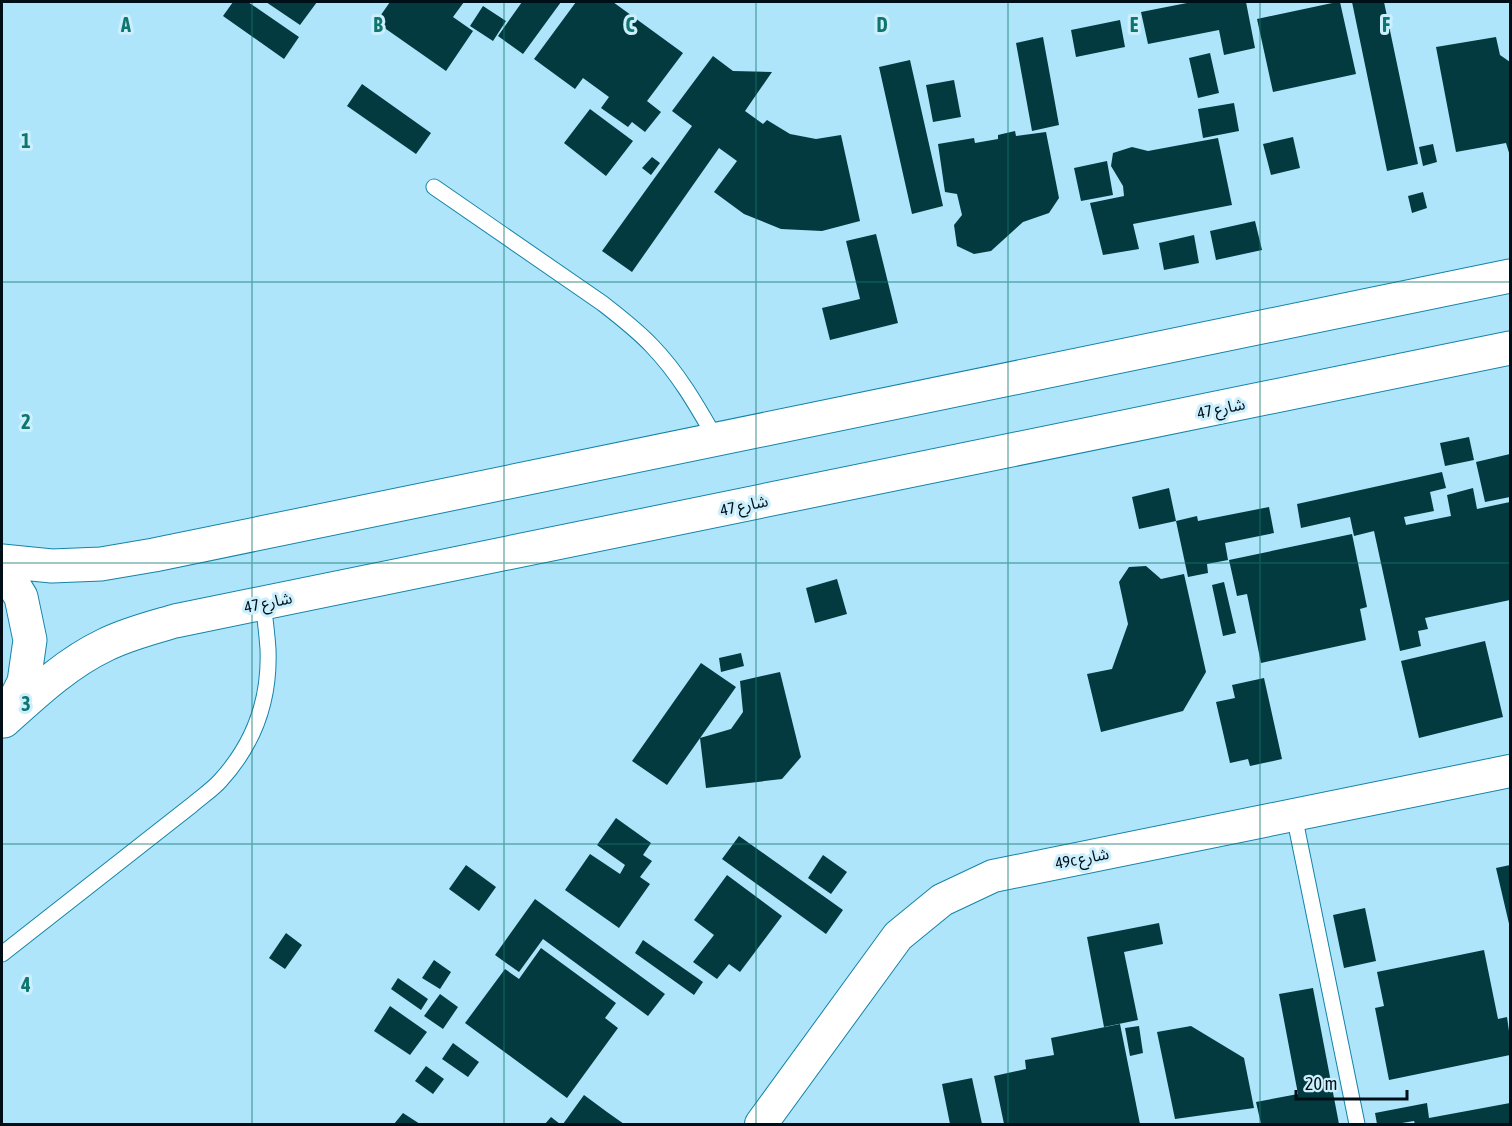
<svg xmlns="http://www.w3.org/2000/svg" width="1512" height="1126" viewBox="0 0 1512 1126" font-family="'Asap Condensed','Noto Sans Arabic',sans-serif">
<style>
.building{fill:#033a3f}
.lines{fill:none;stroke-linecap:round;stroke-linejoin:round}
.lane-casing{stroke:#1484a7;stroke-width:17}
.street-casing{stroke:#1484a7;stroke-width:34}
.secondary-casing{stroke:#1484a7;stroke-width:35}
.lane{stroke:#fff;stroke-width:15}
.street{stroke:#fff;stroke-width:32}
.secondary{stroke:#fff;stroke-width:33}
.grid{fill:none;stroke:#0f766e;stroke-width:1.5;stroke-opacity:0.55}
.labels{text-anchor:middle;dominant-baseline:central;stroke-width:6;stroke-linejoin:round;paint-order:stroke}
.street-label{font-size:16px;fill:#000f17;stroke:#cceffe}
.grid-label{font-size:20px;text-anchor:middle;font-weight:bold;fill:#0f766e;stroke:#cceffe;stroke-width:6;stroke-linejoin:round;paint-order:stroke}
</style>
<rect width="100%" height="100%" fill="#afe5fb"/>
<path class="building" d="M233,2h15l51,35 -15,22 -61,-43z
M266,2h51l-17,23z
M390,2h74l-11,15 20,14 -27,40 -70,-49z
M522,2h39l-38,52 -25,-18z
M576,2h37l70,51 -36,48 14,11 -16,20 -13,-10 -4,5 -27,-19 8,-11 -26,-19 -8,11 -41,-30z
M1192,2h54l9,46 -31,7 -5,-25 -71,14 -7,-32z
M1337,2h3l16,72 -83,18 -16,-73z
M1352,2h32l34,162 -31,7z
M483,6l23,15 -13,20 -23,-15z
M1120,20l5,27 -49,10 -5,-27z
M1043,37l16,88 -27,6 -16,-88z
M1496,37l4,18 10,7v94l-4,-13 -50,9 -20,-105z
M1210,53l9,40 -21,5 -9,-40z
M713,56l20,15 39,1 -27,39 18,13 4,-4 23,14 26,5 25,-4 19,86 -38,10 -41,-2 -37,-15 -30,-22 23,-31 -18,-13 -87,124 -30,-21 90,-125 -20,-15z
M910,60l33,146 -31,8 -33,-147z
M954,80l7,37 -28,5 -7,-37z
M362,84l69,49 -15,21 -69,-48z
M1234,103l5,28 -36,7 -5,-29z
M590,109l43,32 -27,35 -42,-33z
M1015,131l1,5 30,-4 13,66 -10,15 -26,9 -32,29 -17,3 -17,-8 -3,-21 8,-10 -5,-21 -12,-2 -7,-48 36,-6 1,5 23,-4v-4z
M1293,137l7,31 -29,7 -8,-31z
M1218,138l14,67 -99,19 6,25 -36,6 -13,-52 34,-7 -1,-10 -12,-20 2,-13 19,-6 16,4z
M1433,144l4,18 -14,4 -4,-19z
M652,157l8,6 -9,12 -9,-7z
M1107,161l6,34 -32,6 -7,-33z
M1423,192l4,16 -15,5 -4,-17z
M1255,221l7,29 -46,10 -6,-29z
M876,234l22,89 -68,17 -8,-32 38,-9 -14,-58z
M1194,235l5,28 -35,7 -5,-27z
M1469,437l5,23 -29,6 -5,-23z
M1510,454v43l-25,5 -9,-40z
M1442,472l4,16 -16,4 4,19 -30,6 2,8 45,-9 -4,-21 26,-7 4,21 33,-7v98l-85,18 3,11 -10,2 3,15 -21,5 -26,-120 -20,5 -4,-19 -49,11 -4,-24z
M1169,488l7,33 -37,8 -7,-32z
M1269,507l5,26 -49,10 3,17 -21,4 1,9 -20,4 -12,-56 21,-5 1,5z
M1352,534l15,73 -7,2 6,31 -105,23 -14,-69 -10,2 -8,-36z
M1146,566l15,13 23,-5 22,98 -23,39 -82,21 -14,-58 25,-5 16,-45 -9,-42 10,-15z
M837,579l10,35 -32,9 -9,-35z
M1224,582l12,51 -13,3 -11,-51z
M1485,641l18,76 -84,21 -18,-77z
M741,653l3,13 -23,6 -2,-14z
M701,663l35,24 -69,98 -35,-24z
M780,672l21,85 -19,22 -76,9 -6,-50 31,-9 12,-17 -3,-31z
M1264,678l18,81 -32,7 -2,-7 -18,4 -14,-61 19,-4 -3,-13z
M616,818l35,25 -8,12 9,6 -12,16 10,7 -31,44 -54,-38 25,-36 30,20 5,-9 -28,-20z
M739,836l104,74 -17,24 -104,-75z
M823,855l24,17 -16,22 -23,-16z
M466,865l30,22 -17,24 -30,-22z
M1510,865v63l-14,-60z
M727,875l55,41 -42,56 -11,-8 -12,15 -24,-17 21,-27 -20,-15z
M535,899l130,95 -17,22 -105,-77 -24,33 -24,-17z
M1365,908l11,53 -32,7 -11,-53z
M1159,923l4,21 -39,8 14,68 -34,7 -17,-90z
M286,933l16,12 -17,24 -16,-11z
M643,940l60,42 -9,13 -59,-42z
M541,948l75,55 -11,15 13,10 -51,70 -102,-75 40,-54 14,10z
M1484,950l14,69 9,-2 3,21v17l-121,25 -14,-72 9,-2 -7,-34z
M434,960l17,12 -11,17 -18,-11z
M398,978l30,21 -7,11 -30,-21z
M1313,988l26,136h-78l-5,-22 42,-8 -19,-100z
M440,994l18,13 -15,22 -19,-13z
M390,1006l37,26 -17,23 -36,-24z
M1120,1024l20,100h-136l-10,-48 32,-7 -1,-9 29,-5 -3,-17z
M1139,1026l4,27 -13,3 -5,-28z
M1191,1026l53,32 10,50 -79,11 -18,-87z
M453,1043l26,19 -11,15 -26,-18z
M426,1066l18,13 -11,15 -18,-13z
M972,1078l10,46h-32l-8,-40z
M584,1095l23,17 17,12h-61z
M1427,1103l2,15 81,-15v21h-95l-1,-3 -18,3h-19l-2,-11z
M403,1113l17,11h-26z
M551,1117l9,7h-15z"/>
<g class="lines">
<defs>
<path id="lane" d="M434,187l168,116c18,14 35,27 50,43 27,28 45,60 64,93
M1294,815l63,309
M2,954l190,-149c9,-8 20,-15 28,-24 34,-37 50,-82 48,-132 -1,-15 -3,-31 -5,-46"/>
<path id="street" d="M761,1124l137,-188 44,-36 51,-24 517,-105"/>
<path id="secondary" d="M2,561l50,5 49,-2 53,-9 1356,-279
M2,566l19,31 9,43 -6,42 -15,30
M4,721c31,-28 63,-58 101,-76 22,-11 46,-17 70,-24l1335,-273"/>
</defs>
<use href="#lane" class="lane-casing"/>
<use href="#street" class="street-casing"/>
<use href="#secondary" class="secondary-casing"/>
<use href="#lane" class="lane"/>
<use href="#street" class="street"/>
<use href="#secondary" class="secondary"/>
</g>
<path class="grid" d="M252,2v1122M504,2v1122M756,2v1122M1008,2v1122M1260,2v1122M2,282h1508M2,563h1508M2,844h1508"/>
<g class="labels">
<g class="street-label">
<text transform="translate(1221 408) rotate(-12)">شارع 47</text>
<text transform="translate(744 505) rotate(-12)">شارع 47</text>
<text transform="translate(268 602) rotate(-12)">شارع 47</text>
<text transform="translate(1082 858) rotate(-11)">49c شارع</text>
</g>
</g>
<g class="grid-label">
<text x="126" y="32">A</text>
<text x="378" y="32">B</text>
<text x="630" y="32">C</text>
<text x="882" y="32">D</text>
<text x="1134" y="32">E</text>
<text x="1386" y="32">F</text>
<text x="26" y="148">1</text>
<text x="26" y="429">2</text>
<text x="26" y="711">3</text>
<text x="26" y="992">4</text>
</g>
<rect width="1512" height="1126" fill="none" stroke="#000f17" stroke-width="6"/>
<path d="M1296 1090v9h111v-9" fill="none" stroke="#000f17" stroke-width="3"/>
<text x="1305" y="1090" font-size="18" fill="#000f17" stroke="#cceffe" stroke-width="4.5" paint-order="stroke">20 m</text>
</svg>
